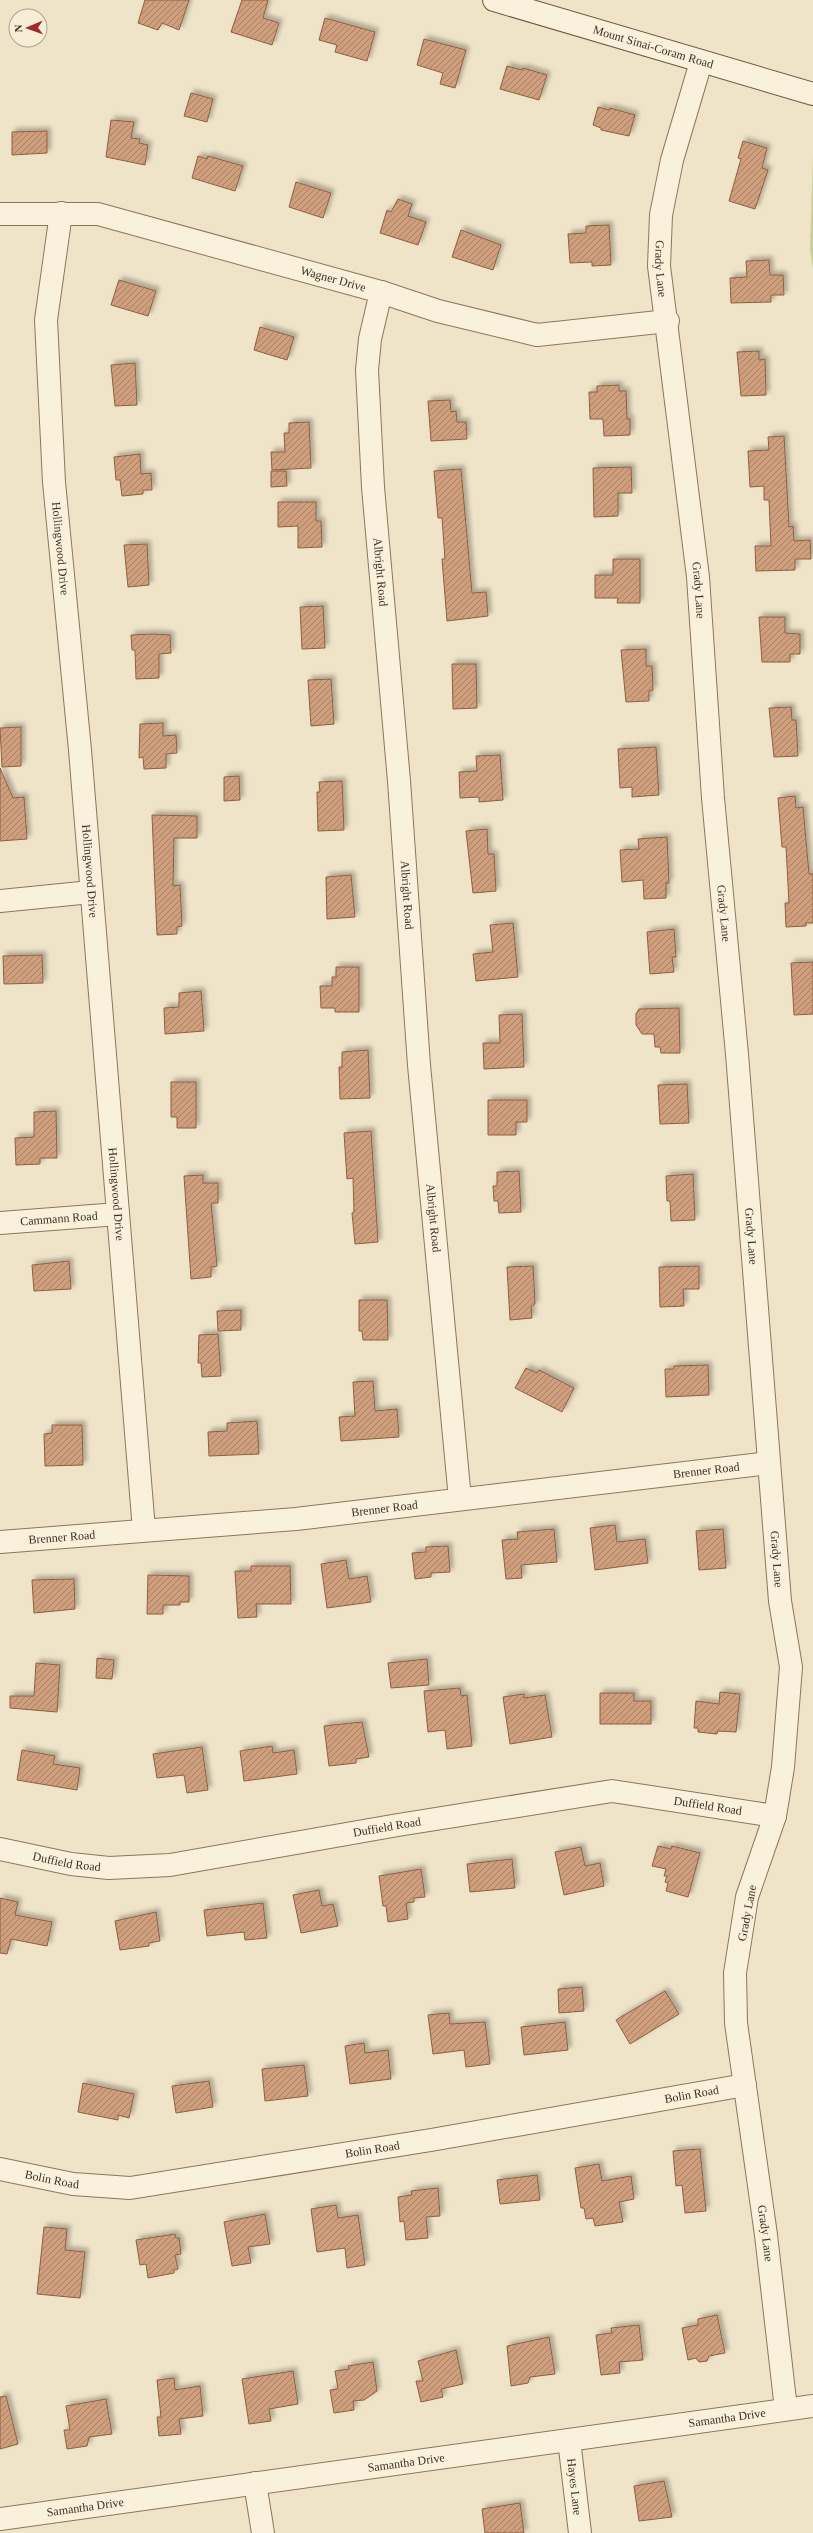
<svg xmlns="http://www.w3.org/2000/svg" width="813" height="2533" viewBox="0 0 813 2533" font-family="Georgia,serif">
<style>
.forest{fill:url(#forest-firs)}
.building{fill:url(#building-hatch);stroke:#8d5f41;filter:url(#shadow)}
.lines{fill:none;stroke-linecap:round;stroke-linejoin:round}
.minor-casing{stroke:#8d765c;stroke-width:24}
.secondary-casing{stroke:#6f573f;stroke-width:24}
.minor{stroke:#faf1dc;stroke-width:22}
.secondary{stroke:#faf1dc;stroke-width:22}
.labels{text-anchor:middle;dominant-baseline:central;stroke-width:3;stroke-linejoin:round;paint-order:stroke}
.street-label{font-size:12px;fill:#3d2e20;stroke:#f7eed8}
</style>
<defs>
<pattern id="forest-firs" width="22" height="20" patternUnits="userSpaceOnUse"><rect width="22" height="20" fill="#c9cf9b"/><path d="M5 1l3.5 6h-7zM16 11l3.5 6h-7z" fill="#aeb285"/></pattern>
<pattern id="building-hatch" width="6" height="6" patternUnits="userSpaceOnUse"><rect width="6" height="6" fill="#cf9f7d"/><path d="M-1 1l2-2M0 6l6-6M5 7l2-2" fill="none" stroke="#a98266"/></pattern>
<filter id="shadow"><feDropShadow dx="3.5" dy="-3.5" stdDeviation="2" flood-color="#0004"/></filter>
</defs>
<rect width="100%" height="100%" fill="#f0e4c8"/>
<path class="forest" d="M813,154v115l-3,-20z"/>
<path class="building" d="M145,0h44l-10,30 -17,-7 -4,7 -20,-7z
M242,0h26l-5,18 16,5 -7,22 -41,-13z
M325,18l50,14 -8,29 -32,-9 2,-7 -18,-5z
M424,39l42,11 -11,38 -15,-4 3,-11 -26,-8z
M507,66l15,4 1,-2 24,7 -8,25 -39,-11z
M191,93l22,6 -6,23 -23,-6z
M598,107l11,3 1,-2 25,7 -6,21 -28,-6v-2l-8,-3z
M111,120l23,2 -3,16 9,1 -1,4 9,2 -3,20 -39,-8z
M47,131v22l-35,2v-23z
M743,141l24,7 -5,20 6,2 -13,39 -26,-8 12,-42 -3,-1z
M198,156l9,3 1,-3 35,10 -8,25 -43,-13z
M296,182l35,11 -8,25 -34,-11z
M398,199l14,5 -4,12 18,6 -8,23 -38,-12 7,-23 4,2z
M609,225l2,40 -19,1v-4l-22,1 -2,-29 18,-1v-7z
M461,230l40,15 -8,25 -41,-13z
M769,260l1,15h13l1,20h-13v7l-40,1 -1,-25 17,-1 -1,-16z
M119,280l37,11 -8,25 -37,-11z
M260,327l34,10 -7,23 -33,-10z
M759,351v9l6,-1 1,36 -25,1 -4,-44z
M135,363l2,42 -22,1 -4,-41z
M619,385v6h7l1,28h3v16l-26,1 -1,-17h-13l-1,-27h8v-6z
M450,400l1,12 5,-1 1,11h9l1,17 -36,2 -3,-40z
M309,422l2,46 -39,2 -1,-18h14l-1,-19h5v-10z
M784,436l5,91 4,-1 1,15 16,-1 1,19h-16v11l-39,1 -1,-25h16l-2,-46h-5v-14l-14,1 -2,-36 21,-1 -1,-13z
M140,454l1,20 10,-1 1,17h-9v4l-21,2 -2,-16h-4l-2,-23z
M631,467l1,26h-14v23l-24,1 -1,-49z
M461,469l11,124 14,-1 2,24 -41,5 -5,-62h3l-3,-41h-4l-4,-47z
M271,471h15l1,15 -16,1z
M278,502h38v19h5l1,26 -24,1v-22l-20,1z
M147,544l2,41 -21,2 -4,-42z
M613,559h27v44h-23l1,-5h-23v-23h18z
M323,606l2,42 -23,1 -2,-42z
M759,617h26v16l15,1v20h-10v8h-28z
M153,634l17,1 1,18 -12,1v24l-23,1 -1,-29h-3l-1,-15z
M646,649v17h6l1,24 -4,1v10l-23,1 -5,-52z
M452,664h24l1,44 -24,1z
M331,679l3,45 -23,2 -3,-46z
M791,707l1,13h4l2,36 -24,1 -5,-49z
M163,723v13l13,-1 1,18 -11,1v14l-22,1 -1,-12 -4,1 1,-34z
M21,727v39l-19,1 -2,-39z
M656,747l3,48 -27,2v-10l-12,1 -2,-39z
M500,755l3,45 -24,2v-5l-19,1 -1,-26 18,-1 -1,-15z
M0,768l13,30 11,-1 3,42 -27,2z
M239,776l1,24 -16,1v-24z
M342,781l2,49 -26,1 -1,-39h3l-1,-10z
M795,796l1,12 7,-1 6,67h4v49h-7v3l-20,1 -1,-24h4l-3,-56h-4l-4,-49z
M152,815l45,1v22h-23l-1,48 7,-1 2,41 -5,1v7l-20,1z
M487,829l1,25h6l2,37 -23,2 -7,-62z
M667,837l2,46h-3v15l-22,1 -1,-19 -21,2 -2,-32 19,-1 -1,-10z
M351,875l4,42 -28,2 -1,-42z
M513,923l5,54 -42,4 -3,-27 20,-2 -3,-27z
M674,929l2,28h-4l2,15 -24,2 -3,-42z
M42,955l1,28 -39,1 -1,-28z
M813,962v52l-19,1 -3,-52z
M336,967h23v45h-24v-4h-14l-1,-22h12v-9h4z
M201,991l3,40 -39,3 -1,-26 15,-1v-14z
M679,1008l1,45h-19l-1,-6h-5l-1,-13h-12l-6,-9v-11l3,-5z
M522,1014l2,53 -40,2 -1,-26h17l-1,-28z
M368,1050l2,48 -30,1 -1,-32h3v-15z
M171,1082h25v46h-19v-11h-6z
M687,1084l2,39 -29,1 -2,-39z
M488,1100h39v22h-11v13h-28z
M56,1111l1,47h-17v6l-24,1 -1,-27 19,-1v-25z
M371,1131l7,111 -23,2 -3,-31 2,-1 -1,-34 -6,1 -3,-46z
M519,1171l2,41 -22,1 -1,-12h-4l-1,-15h4v-14z
M693,1174l2,46 -24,1 -1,-20h-3l-1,-25z
M203,1175v8h15v20h-7l6,63 -6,1v10l-20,2 -7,-103z
M69,1261l2,28 -37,2 -2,-26z
M533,1266l2,38 -4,3 1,11 -22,2 -3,-53z
M699,1266v23h-16l1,17 -24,1 -1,-40z
M359,1300h28l1,40h-25l-1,-9h-3z
M241,1310v20l-23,1 -1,-20z
M218,1334l3,42 -19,1 -1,-14h-3l1,-28z
M708,1365l1,30 -43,2 -1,-28h9v-3z
M526,1368l11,5 2,-3 35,18 -12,24 -47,-24z
M373,1381l2,30 22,-2 2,28 -58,4 -2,-24 16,-1 -2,-34z
M257,1421l2,33 -50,2 -1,-24 19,-1v-8z
M52,1425h30l1,40 -38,1 -1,-32 8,-1z
M615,1525l2,17 28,-3 3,24 -53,7 -5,-42z
M554,1529l3,33 -36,3 1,13 -16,1 -4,-39 16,-1 -1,-7z
M723,1529l3,39 -27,2 -3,-39z
M448,1546l2,26 -19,1v4l-16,2 -3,-26 14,-1v-5z
M346,1560l3,19 18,-3 4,26 -44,6 -6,-44z
M251,1566h39l1,38h-35l1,13 -19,1 -3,-47h16z
M148,1575l41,1v26h-9v3h-17v9h-16z
M74,1579l1,30 -41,4 -2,-33z
M97,1658l17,2 -2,19 -16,-1z
M427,1659l2,26 -38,3 -3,-25z
M36,1663l24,2 -3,47 -47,-4v-12h24z
M460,1688l1,8 6,-1 5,51 -25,3 -2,-19 -17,2 -4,-41z
M720,1692l20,2 -4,38 -18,-1 -1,3 -19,-2v-4h-4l2,-27 23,3z
M600,1693h34v8h17v23h-51z
M524,1694v4l21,-3 7,42 -42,7 -7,-47z
M362,1722l7,35 -13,2v4l-27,3 -5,-40z
M272,1746l1,7 21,-3 3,24 -53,7 -4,-30z
M202,1747l6,43 -21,3 -3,-18 -27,3 -4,-24z
M22,1750l33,6 -2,8 27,4 -3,22 -60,-10z
M658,1846l13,3 1,-3 28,7 -12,44 -22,-6 2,-8 -3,-1 2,-6h-3l2,-7 -14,-3z
M581,1847l4,19 15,-3 4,23 -40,9 -9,-43z
M512,1859l3,29 -45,4 -3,-28z
M421,1869l4,28 -11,1v4l-8,1 2,16 -20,3 -2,-16h-3l-4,-30z
M319,1890l3,16 11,-2 5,22 -37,7 -8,-38z
M0,1898l18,4 -3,13 37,7 -5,24 -36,-7 -4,15 -7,-1z
M263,1903l4,35 -22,2 -1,-8 -37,4 -3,-26z
M156,1912l4,29 -11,2v3l-29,4 -5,-29z
M582,1987l2,24 -25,2 -1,-24z
M665,1991l14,23 -49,30 -14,-24z
M449,2013l1,11 35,-2 5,42 -24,3 -2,-17 -31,4 -5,-39z
M565,2022l3,28 -44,5 -3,-28z
M364,2043l1,10 23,-3 3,29 -41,5 -5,-38z
M304,2065l4,31 -43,5 -3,-32z
M209,2081l4,26 -37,6 -4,-27z
M83,2083l51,11 -5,24 -11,-3v5l-40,-8z
M700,2149l6,62 -21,2 -3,-28 -6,1 -3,-35z
M599,2164l3,17 29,-5 3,23 -15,3 4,20 -28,4 -2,-8 -7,1 -2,-11h-3l-6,-40z
M537,2175l3,25 -40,4 -3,-24z
M438,2188l2,28 -14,1 2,21 -22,2 -2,-19 -4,1 -2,-25 14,-2 -1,-4z
M336,2205l2,13 20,-3 7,50 -18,3 -2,-20 -28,4 -6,-43z
M265,2214l5,30 -22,3 3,16 -19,3 -8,-44z
M44,2227l23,2 -2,21 20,2 -5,46 -43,-4z
M175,2234l1,4h3l2,16 -6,1 3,14 -4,1v3l-26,5 -2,-14 -6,1 -4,-25z
M717,2315l8,38 -16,3 -2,5 -8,1 -3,-4 -8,2 -6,-32 16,-3v-6z
M639,2325l4,35 -24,2 1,11 -19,2 -5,-40 16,-2 -1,-5z
M549,2337l6,37 -25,3 -2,6 -17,3 -4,-40z
M456,2350l7,34 -22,5 2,8 -22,5 -5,-21h7l-5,-20z
M373,2362l4,29 -13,9 -11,1 1,9 -20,3 -4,-23 8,-1 -3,-18 14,-2 -1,-3z
M293,2371l5,33 -29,5 2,12 -22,3 -7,-45z
M174,2378l1,12 25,-4 3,30 -24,3 2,15 -22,2 -2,-19h4l-4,-37z
M6,2396l12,48 -18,5v-52z
M106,2399l6,35 -23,3 -2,9 -20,3 -3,-19h6l-4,-24z
M664,2481l8,36 -33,4 -5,-35z
M520,2503l4,30h-39l-3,-24z"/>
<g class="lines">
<defs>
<g id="minor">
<path id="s1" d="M701,62l-29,98 -11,55 -2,51 39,311 15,221 24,256 43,547 11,66 -8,100 -8,49 -28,81 -12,76 1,50 30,212 20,174"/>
<path id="s2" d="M61,213l-15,107 8,162 26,268 64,780"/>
<path id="s3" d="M0,214h98l283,78 57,19 99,24 131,-14"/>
<path id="s4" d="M381,292l-11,47 -3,31 6,117 26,294 20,284 41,434"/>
<path d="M0,901l91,-9"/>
<path id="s5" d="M0,1223l118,-9"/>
<path id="s6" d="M0,1542l296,-23 473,-56"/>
<path id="s7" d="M0,1849l71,15 38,4 61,-3 228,-40 214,-34 163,25"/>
<path id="s8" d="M0,2169l73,15 57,4 301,-48 314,-55"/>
<path id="s9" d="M569,2440l11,93"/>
<path d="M255,2483l8,50"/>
<path id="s10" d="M0,2519l813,-113"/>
</g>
<g id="secondary">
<path id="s11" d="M494,0l319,94"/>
</g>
</defs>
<use href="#minor" class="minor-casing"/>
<use href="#secondary" class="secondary-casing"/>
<use href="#minor" class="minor"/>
<use href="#secondary" class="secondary"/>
</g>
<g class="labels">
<g class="street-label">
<text stroke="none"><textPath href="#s11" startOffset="166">Mount Sinai-Coram Road</textPath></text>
<text stroke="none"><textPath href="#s1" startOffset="212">Grady Lane</textPath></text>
<text stroke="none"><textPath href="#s3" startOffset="342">Wagner Drive</textPath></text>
<text stroke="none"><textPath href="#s2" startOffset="337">Hollingwood Drive</textPath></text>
<text stroke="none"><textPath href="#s4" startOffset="282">Albright Road</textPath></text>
<text stroke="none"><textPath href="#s1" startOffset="536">Grady Lane</textPath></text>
<text stroke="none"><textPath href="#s2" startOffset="661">Hollingwood Drive</textPath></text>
<text stroke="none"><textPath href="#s4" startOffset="606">Albright Road</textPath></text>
<text stroke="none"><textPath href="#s1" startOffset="860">Grady Lane</textPath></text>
<text stroke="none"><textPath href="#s2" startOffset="985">Hollingwood Drive</textPath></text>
<text stroke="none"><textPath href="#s4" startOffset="930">Albright Road</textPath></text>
<text stroke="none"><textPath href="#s5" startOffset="59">Cammann Road</textPath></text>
<text stroke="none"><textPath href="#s1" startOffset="1184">Grady Lane</textPath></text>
<text stroke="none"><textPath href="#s6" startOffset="710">Brenner Road</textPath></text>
<text stroke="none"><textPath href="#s6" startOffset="386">Brenner Road</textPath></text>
<text stroke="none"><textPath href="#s6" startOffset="62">Brenner Road</textPath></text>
<text stroke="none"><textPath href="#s1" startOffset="1508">Grady Lane</textPath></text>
<text stroke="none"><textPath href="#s7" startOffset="717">Duffield Road</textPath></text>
<text stroke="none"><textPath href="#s7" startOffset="392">Duffield Road</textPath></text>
<text stroke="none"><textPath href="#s7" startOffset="68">Duffield Road</textPath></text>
<text transform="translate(747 1913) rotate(-79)">Grady Lane</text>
<text stroke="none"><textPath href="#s8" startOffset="701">Bolin Road</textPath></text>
<text stroke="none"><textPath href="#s8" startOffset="377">Bolin Road</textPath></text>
<text stroke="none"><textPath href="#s8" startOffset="53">Bolin Road</textPath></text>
<text stroke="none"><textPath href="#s1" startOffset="2192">Grady Lane</textPath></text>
<text stroke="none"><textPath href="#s10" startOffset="734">Samantha Drive</textPath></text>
<text stroke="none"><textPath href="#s10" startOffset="410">Samantha Drive</textPath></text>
<text stroke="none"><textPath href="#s9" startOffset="47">Hayes Lane</textPath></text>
<text stroke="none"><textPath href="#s10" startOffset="86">Samantha Drive</textPath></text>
</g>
</g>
<g transform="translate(28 28) rotate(268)"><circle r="19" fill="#f7eed8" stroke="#ada18e"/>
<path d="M0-3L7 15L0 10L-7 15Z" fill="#9e2a2b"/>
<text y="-6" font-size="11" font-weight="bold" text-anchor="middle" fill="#3d2e20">N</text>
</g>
</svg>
